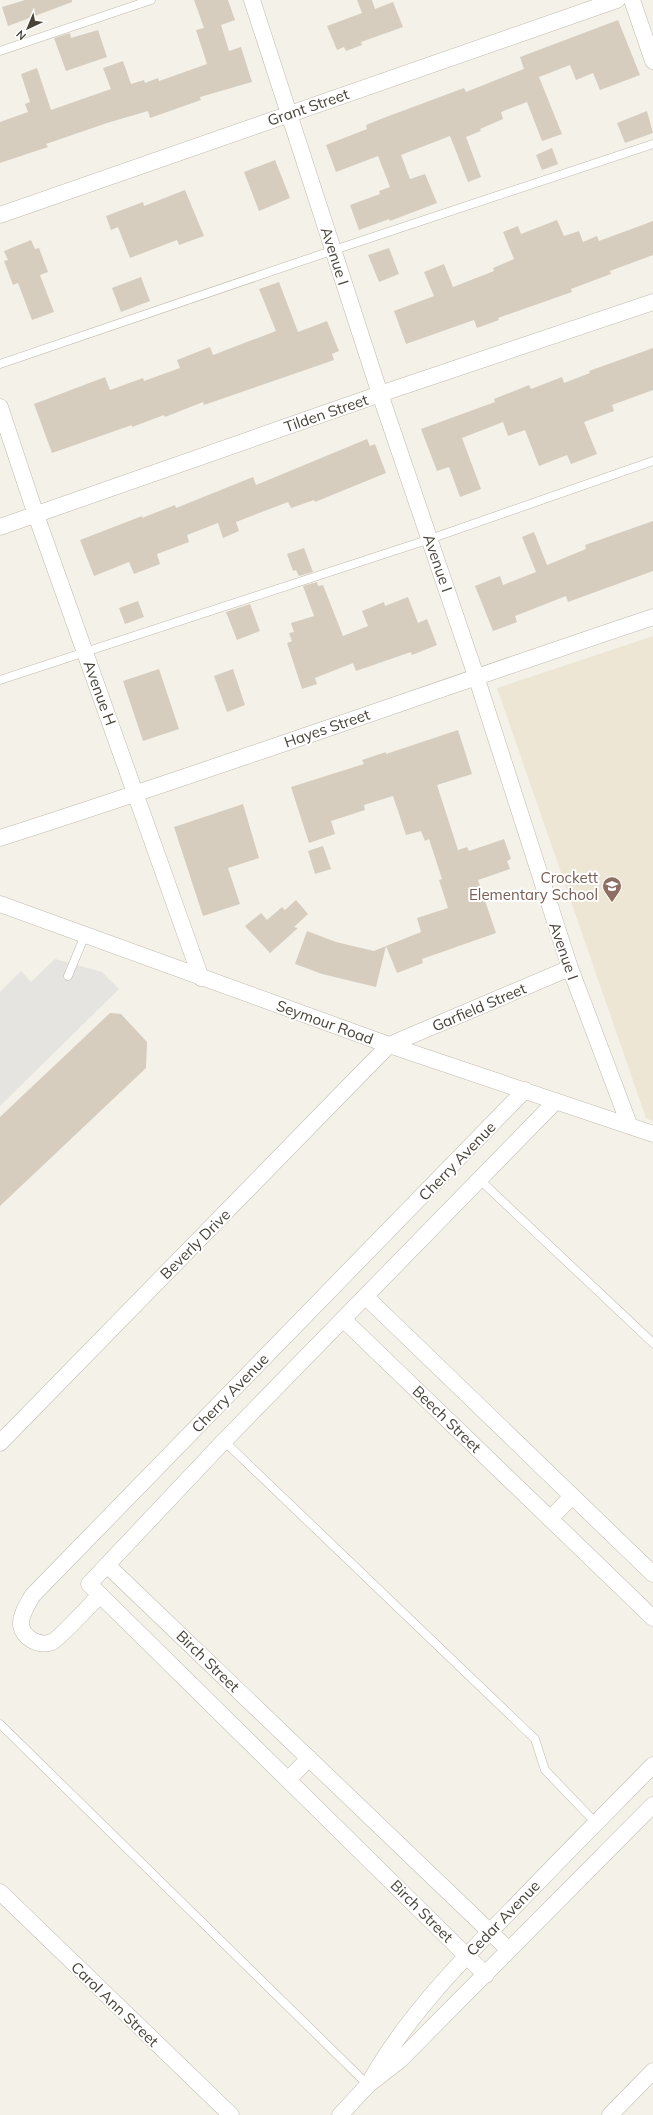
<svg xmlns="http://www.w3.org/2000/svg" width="653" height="2115" viewBox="0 0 653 2115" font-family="Mulish,sans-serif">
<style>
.education{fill:#ede6d4}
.parking{fill:#e6e4e1}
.building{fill:#d6cdbf}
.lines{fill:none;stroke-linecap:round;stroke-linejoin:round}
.lane-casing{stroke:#c0b9ac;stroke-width:9}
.street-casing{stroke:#c0b9ac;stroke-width:17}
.lane{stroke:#fff;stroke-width:8}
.street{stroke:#fff;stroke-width:16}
.labels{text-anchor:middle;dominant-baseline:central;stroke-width:4;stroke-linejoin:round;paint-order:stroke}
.street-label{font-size:15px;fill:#484238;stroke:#fff}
.education-label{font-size:15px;fill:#785e54;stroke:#fff;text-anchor:end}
</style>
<rect width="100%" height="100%" fill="#f4f1e9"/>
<path class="education" d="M653,636v485l-7,-3 -149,-430z"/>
<path class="parking" d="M55,959l47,13 17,17 -119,117v-114l21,-21 10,11z"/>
<path class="building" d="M25,0h47v2l-64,24 -6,-19z
M194,0h34l7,20 -14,5 8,26 12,-4 11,35 -52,15 1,3 -51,18 -2,-7 -41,12 -61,21 2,3 -48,16v-41l28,-10 -3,-8 5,-2 -9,-28 16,-6 14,42 60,-21 -8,-21 20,-7 8,23 13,-4 1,3 13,-5 1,3 48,-17 -11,-34 8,-2z
M357,0h15l3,9 18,-7 10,25 -42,15 1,3 -16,6 -2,-4 -7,3 -10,-24 35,-13z
M618,20l22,55 -40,15 -7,-17 -17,7 -6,-15 -31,12 23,57 -20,7 -15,-39 -26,10 2,7 -23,10 1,2 -15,6 15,40 -13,5 -18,-46 -49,19 9,24 15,-5 12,29 -47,18 -1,-2 -30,11 -9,-25 30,-11 -1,-3 11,-4 -12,-31 -42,16 -10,-27 41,-16 -1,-4 20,-8 78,-29 2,4 58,-23 -4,-12z
M98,30l9,27 -41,14 -12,-33 16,-5 1,5z
M647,111l6,22 -28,10 -8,-20z
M552,148l6,16 -16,6 -6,-15z
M275,160l15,38 -31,13 -15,-39z
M185,190l19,46 -25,9 -2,-5 -47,18 -12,-31 -7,3 -5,-14 37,-14 1,4z
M557,220l7,16 15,-5 4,11 14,-6 2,5 54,-20v34l-43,16 1,3 -40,15 1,3 -74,26 1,2 -22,8 -3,-8 -68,24 -12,-33 40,-15 -10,-24 20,-8 9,23 41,-16 -1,-3 21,-9 -11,-27 15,-6 3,8z
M31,240l4,9 4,-1 9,24 -8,3 14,37 -22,8 -14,-37 -5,2 -9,-24 4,-1 -4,-9z
M389,248l10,26 -20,8 -11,-27z
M141,277l9,24 -29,11 -9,-24z
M279,282l19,50 29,-11 12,30 -7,3 2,6 -130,45 -1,-3 -38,15 -1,-2 -32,12v-2l-80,28 -18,-49 71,-27 5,13 33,-12 1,3 36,-13 -3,-8 33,-13 3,8 63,-24 -17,-42z
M653,348v42l-41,15 2,6 -30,11 13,32 -26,10 -4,-9 -28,11 -14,-36 -17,6 -5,-14 -41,16 19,51 -21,8 -11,-30 -12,4 -16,-42 74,-27 -1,-3 35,-14 2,4 31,-12 2,6 26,-10 -1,-2z
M367,439l3,7 5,-2 11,29 -71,29 -1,-2 -23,8 -3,-6 -52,20 3,9 -16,7 -5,-15 -31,12 2,7 -32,12 3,10 -26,10 -5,-12 -35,14 -14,-36 62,-24v2l33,-13 1,3 77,-31 3,8z
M653,521v50l-85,31 -2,-6 -51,20 2,6 -24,9 -18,-45 25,-10 3,9 33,-13 -14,-35 12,-5 13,33 39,-16 -1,-4z
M304,548l9,24 -14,4 -3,-6 -3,1 -6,-17z
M317,582l1,4 5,-1 20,51 25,-10 -6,-15 22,-9 1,4 23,-9 10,26 9,-4 10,26 -25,10 -1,-3 -55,19 -3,-8 -38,15 2,6 -15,5 -15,-46 5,-2 -3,-8 5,-1 -3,-9 23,-7 -11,-30z
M138,601l6,16 -19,7 -6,-16z
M250,604l10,27 -23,9 -11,-28z
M159,669l20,60 -36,12 -20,-60z
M233,669l12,36 -18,7 -13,-36z
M458,730l14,44 -35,11 21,65 9,-3 2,4 35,-12 7,20 -4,2 3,8 -32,11 18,53 -74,26 1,4 -26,10 -11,-27 35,-14 -4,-14 31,-10 -9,-28 3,-1 -13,-40 -4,2 -4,-10 -15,4 -13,-39 -29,9 1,5 -34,11 4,13 -26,9 -18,-56 73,-23 -2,-4 24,-8v2z
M243,804l16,54 -31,10 12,36 -37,12 -29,-89z
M323,846l8,23 -16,5 -7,-23z
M296,900l12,14 -14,13 4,1 -28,25 -25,-27 16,-13 6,7 15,-13 3,3z
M307,931l29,11 38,9 12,-5 -10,41 -54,-13 -27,-10z
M110,1013l11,1 26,28 -1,26 -146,138v-89z"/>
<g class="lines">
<defs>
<path id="lane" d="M0,51l151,-51
M0,364l334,-114 319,-106
M0,680l430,-141 223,-78
M68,976l17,-41
M480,1180l173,163
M224,1441l311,298 10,31 51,53
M0,1724l368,361"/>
<path id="street" d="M252,0l128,394 96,282 94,292 59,156
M632,0l21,61
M0,215l617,-215
M0,407l36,108 165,463
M0,527l380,-133 273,-92
M0,838c219,-70 435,-148 653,-221
M0,904l389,141 264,89
M366,1297l287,277
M343,1319l310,299
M0,1443l389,-398 181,-77
M550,1519l21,-22
M107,1565l402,385
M100,1595c-9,9 -40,43 -48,47 -13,5 -29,-4 -31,-17 -1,-10 7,-21 11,-29l493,-506
M288,1780l21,-22
M0,1892l231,223
M486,1975l-397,-391 135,-143 332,-340
M372,2078c38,-66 92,-120 145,-174 45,-47 91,-93 136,-139
M340,2115l28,-30 32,-25 253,-255
M610,2115l43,-44"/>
</defs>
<use href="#lane" class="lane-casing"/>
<use href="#street" class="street-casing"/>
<use href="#lane" class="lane"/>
<use href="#street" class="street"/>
</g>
<defs>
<symbol id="school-pin" viewBox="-11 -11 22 30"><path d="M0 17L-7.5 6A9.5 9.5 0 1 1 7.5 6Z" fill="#8d6e63" stroke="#fff"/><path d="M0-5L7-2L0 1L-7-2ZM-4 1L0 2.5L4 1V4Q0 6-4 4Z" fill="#fff"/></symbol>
</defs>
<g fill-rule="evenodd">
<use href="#school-pin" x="601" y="875" width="22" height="30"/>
</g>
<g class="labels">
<g class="street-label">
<text transform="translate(308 107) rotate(-19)">Grant Street</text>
<text transform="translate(335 256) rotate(72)">Avenue I</text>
<text transform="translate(326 413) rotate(-19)">Tilden Street</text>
<text transform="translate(438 563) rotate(71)">Avenue I</text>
<text transform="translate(100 693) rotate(70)">Avenue H</text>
<text transform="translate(327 728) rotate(-19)">Hayes Street</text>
<text transform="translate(564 951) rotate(71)">Avenue I</text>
<text transform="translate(479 1007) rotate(-23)">Garfield Street</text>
<text transform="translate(325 1022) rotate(20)">Seymour Road</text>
<text transform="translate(457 1161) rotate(-46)">Cherry Avenue</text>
<text transform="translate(195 1244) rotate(-45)">Beverly Drive</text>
<text transform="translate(230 1393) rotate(-46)">Cherry Avenue</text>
<text transform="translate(447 1419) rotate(44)">Beech Street</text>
<text transform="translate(208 1661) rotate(44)">Birch Street</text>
<text transform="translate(422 1911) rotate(45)">Birch Street</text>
<text transform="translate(503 1918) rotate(-46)">Cedar Avenue</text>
<text transform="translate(115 2004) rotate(44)">Carol Ann Street</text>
</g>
<g class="education-label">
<text x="598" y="877">Crockett<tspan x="598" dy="17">Elementary School</tspan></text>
</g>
</g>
<g transform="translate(28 28) rotate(224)" stroke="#ffffff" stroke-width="3" paint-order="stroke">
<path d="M0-3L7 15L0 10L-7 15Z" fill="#484238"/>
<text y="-6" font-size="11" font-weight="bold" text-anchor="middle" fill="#484238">N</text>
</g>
</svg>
